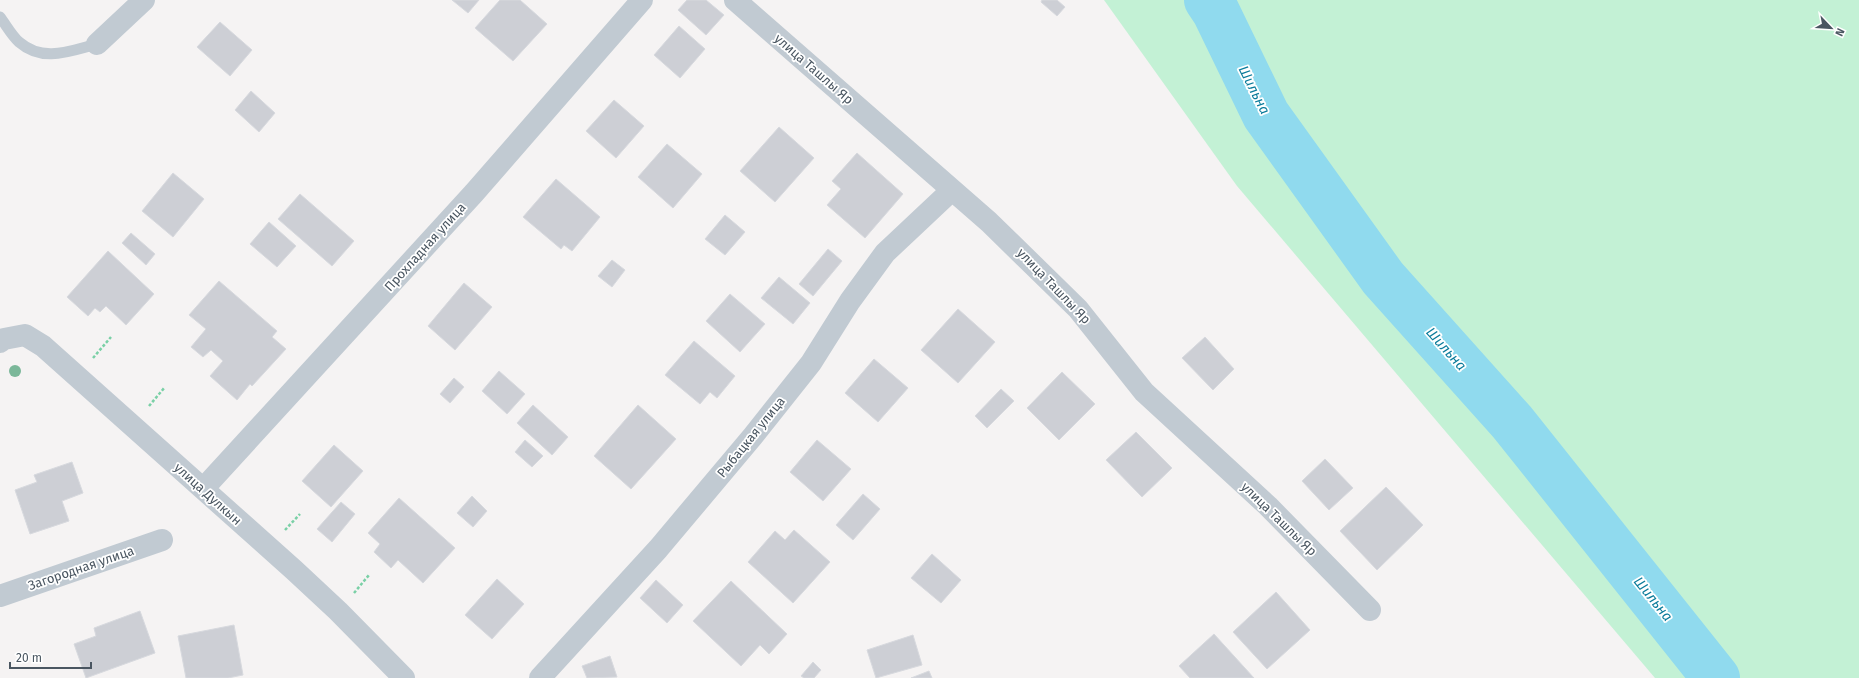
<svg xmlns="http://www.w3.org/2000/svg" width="1859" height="678" viewBox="0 0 1859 678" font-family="'Fira Sans',sans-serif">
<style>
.green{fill:#c3f1d5}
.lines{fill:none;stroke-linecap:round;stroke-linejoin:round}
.river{stroke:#90daee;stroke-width:48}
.building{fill:#cdcfd5;stroke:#d7d9de}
.path{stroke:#7ad0a6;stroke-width:2.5;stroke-dasharray:3 2;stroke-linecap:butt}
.lane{stroke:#c1cad2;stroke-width:11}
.street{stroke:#c1cad2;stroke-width:22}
.tree{fill:#7bb799}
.labels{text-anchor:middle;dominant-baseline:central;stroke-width:3.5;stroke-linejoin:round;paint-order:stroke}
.street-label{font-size:13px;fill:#4a5661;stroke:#fff}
.water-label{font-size:14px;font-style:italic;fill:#0c7c9b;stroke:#fff}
</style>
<rect width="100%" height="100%" fill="#f5f3f3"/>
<path class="green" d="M1104,0h755v678h-204l-418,-492z"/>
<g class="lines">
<path class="river" d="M1208,0l8,12 50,103 117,163 129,144 204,256"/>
</g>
<path class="building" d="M452,0h27l-11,13z
M500,0h20l27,24 -34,37 -38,-33z
M687,0h19l18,15 -18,20 -28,-25z
M1042,0h15l8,7 -8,9 -16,-14z
M220,22l32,28 -22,26 -33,-29z
M679,26l26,23 -25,29 -26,-23z
M251,91l24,22 -16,19 -24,-22z
M614,100l30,26 -28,32 -30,-27z
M779,127l35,31 -39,44 -35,-31z
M667,144l35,30 -29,34 -35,-31z
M857,153l46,41 -38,44 -38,-33 14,-16 -9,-8z
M173,173l31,26 -31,38 -31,-26z
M556,179l44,38 -28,34 -8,-6 -3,4 -38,-32z
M300,194l54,47 -22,25 -54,-47z
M725,215l20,17 -20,23 -20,-16z
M269,222l27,24 -19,21 -27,-23z
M131,233l24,21 -9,11 -24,-22z
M828,249l14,12 -29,35 -14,-12z
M108,251l46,43 -28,31 -20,-19 -6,6 -5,-4 -7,8 -21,-19z
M612,260l13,10 -13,17 -14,-11z
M779,277l31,26 -17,21 -32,-26z
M219,281l58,50 -5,6 14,12 -34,37 -2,-2 -13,16 -27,-24 13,-15 -12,-11 -8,7 -12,-10 15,-18 -17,-14z
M464,283l28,24 -37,43 -27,-24z
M730,294l35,30 -25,28 -34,-31z
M958,309l37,33 -37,41 -37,-33z
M1205,337l29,32 -21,21 -31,-32z
M694,341l41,35 -18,22 -7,-6 -10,12 -35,-29z
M874,359l34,29 -30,34 -33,-29z
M499,371l26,23 -18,20 -25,-23z
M1062,372l33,32 -36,36 -32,-32z
M454,378l10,9 -14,16 -10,-9z
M1001,389l13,12 -27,27 -12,-12z
M533,405l35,32 -16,18 -35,-32z
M638,405l38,34 -45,50 -37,-33z
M1136,432l36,36 -30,29 -36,-37z
M525,440l18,16 -11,11 -17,-15z
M817,440l34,29 -28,32 -33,-29z
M334,445l29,26 -32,36 -29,-26z
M1325,459l28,29 -24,22 -27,-29z
M72,462l11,31 -21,8 7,20 -39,13 -15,-44 22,-8 -3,-7z
M1386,487l37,38 -46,45 -37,-39z
M863,494l17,15 -27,31 -17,-15z
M472,496l15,15 -14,16 -16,-14z
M399,498l56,50 -32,35 -25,-23 -7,8 -17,-16 6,-8 -12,-11z
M341,502l14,12 -23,28 -15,-13z
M794,530l36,32 -37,41 -45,-41 27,-31 10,9z
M932,554l29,26 -20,23 -30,-25z
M497,579l27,25 -32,35 -27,-24z
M656,580l27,25 -16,18 -27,-25z
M731,581l56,53 -18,20 -9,-9 -19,21 -48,-45z
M1276,592l34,38 -43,39 -34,-37z
M140,611l15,42 -69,25 -12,-34 22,-8 -2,-8z
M234,625l9,50 -15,3h-42l-8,-42z
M1214,634l40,44h-64l-11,-12z
M913,635l9,30 -46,13 -9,-28z
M610,656l7,21 -30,1 -5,-12z
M813,662l8,8 -7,8h-10l-3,-2z
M929,671l3,7h-21z"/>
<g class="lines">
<path class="path" d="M93,358l18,-21
M149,406l16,-19
M285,530l15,-16
M354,593l15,-18"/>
<path class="lane" d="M0,17c6,8 12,19 19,25 24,21 51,9 78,2"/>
<path class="street" d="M735,0l254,222 89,87 66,83 124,114 102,104
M97,44l47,-44
M0,342l4,-3 21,-4 18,11 251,224 44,41 66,67
M203,489l271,-296 168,-193
M0,596l162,-56
M540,678l118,-129 95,-113 58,-73 39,-62 35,-48 67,-63"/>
</g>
<circle class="tree" cx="15" cy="371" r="6"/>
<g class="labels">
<g class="street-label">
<text transform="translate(814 69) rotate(41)">улица Ташлы Яр</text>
<text transform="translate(425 247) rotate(-48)">Прохладная улица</text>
<text transform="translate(1054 286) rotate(46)">улица Ташлы Яр</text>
<text transform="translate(751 437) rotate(-51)">Рыбацкая улица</text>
<text transform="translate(208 494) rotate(42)">улица Дулкын</text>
<text transform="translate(1279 519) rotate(44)">улица Ташлы Яр</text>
<text transform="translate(81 568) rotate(-19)">Загородная улица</text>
</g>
<g class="water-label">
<text transform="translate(1254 90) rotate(63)">Шильна</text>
<text transform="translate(1446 349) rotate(48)">Шильна</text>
<text transform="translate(1653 599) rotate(51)">Шильна</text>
</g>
</g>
<g transform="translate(1831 28) rotate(115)" stroke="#ffffff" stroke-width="3" paint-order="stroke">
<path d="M0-3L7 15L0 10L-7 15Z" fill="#4a5661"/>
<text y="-6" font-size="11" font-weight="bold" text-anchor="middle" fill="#4a5661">N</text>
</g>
<path d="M10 662v6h81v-6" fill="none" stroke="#4a5661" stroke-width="2"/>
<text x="16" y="662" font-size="12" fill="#4a5661" stroke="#ffffff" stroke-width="3" paint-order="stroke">20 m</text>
</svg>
